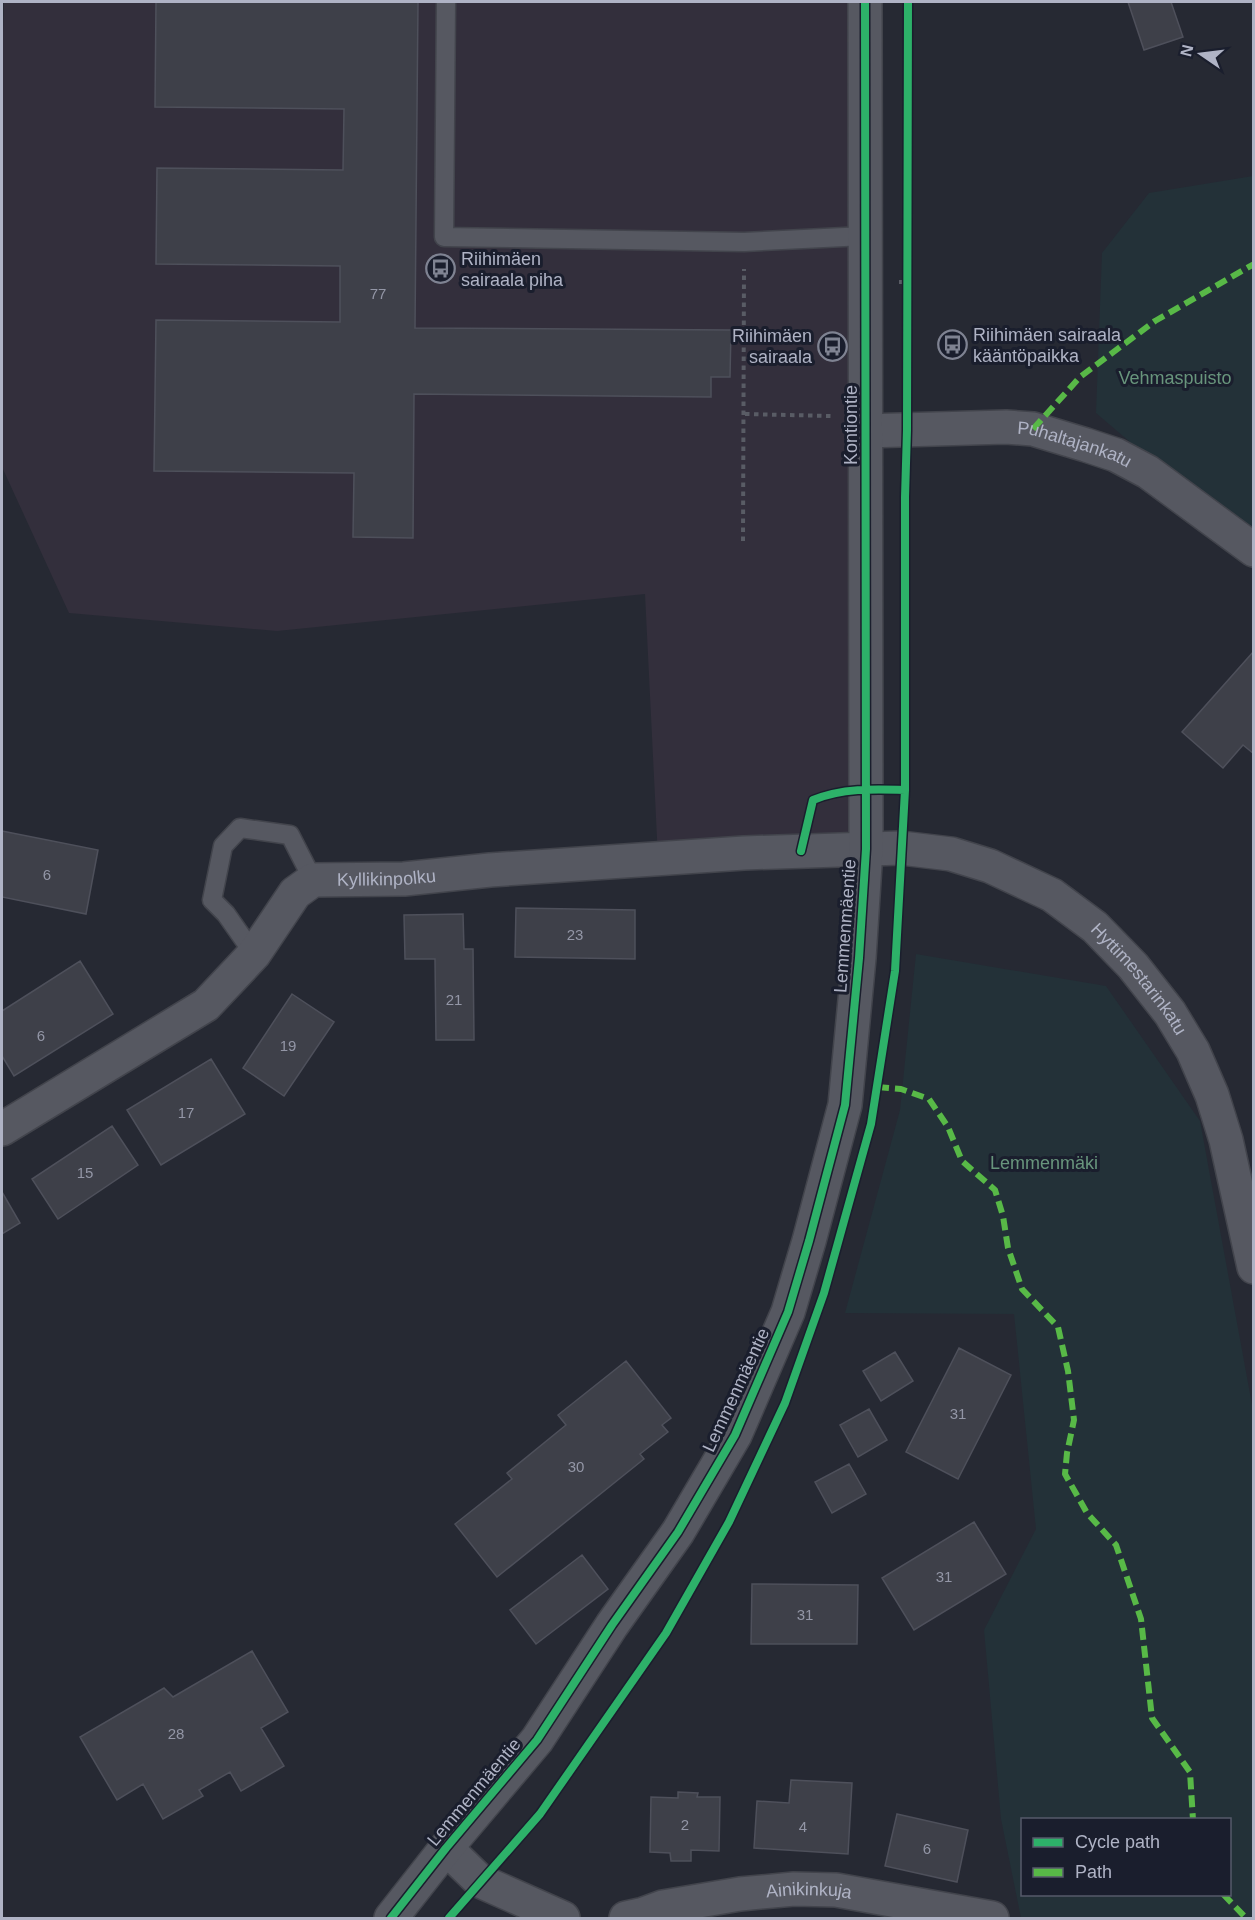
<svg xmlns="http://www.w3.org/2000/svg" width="1255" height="1920" viewBox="0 0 1255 1920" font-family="Helvetica,sans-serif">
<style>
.medical{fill:#332f3c}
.green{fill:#233138;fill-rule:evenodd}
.building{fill:#3e4049;stroke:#4e505b;stroke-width:1.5}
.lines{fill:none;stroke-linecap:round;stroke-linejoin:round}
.service-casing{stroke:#42444c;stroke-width:21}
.minor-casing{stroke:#42444c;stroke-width:36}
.path{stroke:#595c65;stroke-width:4;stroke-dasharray:4.5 4.5;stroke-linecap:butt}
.service{stroke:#565861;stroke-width:18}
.minor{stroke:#565861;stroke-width:33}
.quiet{stroke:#58b947;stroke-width:6;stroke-dasharray:12 6;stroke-linecap:butt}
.cycleway-casing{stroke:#1a1e2d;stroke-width:11}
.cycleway{stroke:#2db169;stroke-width:8}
.labels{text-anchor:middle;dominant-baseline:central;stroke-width:6;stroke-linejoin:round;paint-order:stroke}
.number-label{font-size:15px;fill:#9396a6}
.poi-label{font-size:18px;fill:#afb3c5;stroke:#1a1e2d;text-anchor:start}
.park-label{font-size:18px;fill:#68957c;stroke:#1a1e2d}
.street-label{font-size:18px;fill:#afb3c5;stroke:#1a1e2d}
</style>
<rect width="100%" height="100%" fill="#262933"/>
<path class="medical" d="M4,2h861l1,847 -208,9 -13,-264 -368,37 -208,-18 -67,-146v-404z"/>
<path class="green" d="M1253,176v371l-157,-134 6,-160 47,-60z
M916,954l190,32 94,135 53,289v508h-232l-20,-99 -17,-189 52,-101 -22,-215 -169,-1 55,-203zM1022,1820h208v74h-208z"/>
<path class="building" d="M156,2h262l-3,326 316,2 -1,47h-19v20l-297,-3 -1,144 -60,-1 1,-64 -200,-2 2,-151 184,2v-56l-184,-2 1,-96 186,2 1,-61 -189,-2z
M1128,2h43l12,35 -39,13z
M1254,651v103l-11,-9 -20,23 -41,-36z
M2,831l96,19 -12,64 -84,-17z
M516,908l119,2v49l-120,-2z
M463,914l1,35h9l1,91h-38l-1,-81h-30l-1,-44z
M80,961l33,53 -99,62 -12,-20v-45z
M292,994l42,28 -50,74 -41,-28z
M211,1059l34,55 -84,51 -34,-55z
M112,1126l26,39 -80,54 -26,-40z
M2,1192l18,31 -18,11z
M959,1348l52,27 -53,104 -52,-27z
M895,1352l18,29 -32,20 -18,-30z
M626,1361l45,57 -9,7 6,7 -28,22 4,5 -147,118 -42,-53 57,-45 -5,-6 59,-48 -8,-10z
M869,1409l18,31 -29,17 -18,-32z
M849,1464l17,30 -34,19 -17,-31z
M974,1522l32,52 -92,56 -32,-52z
M582,1555l26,34 -72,55 -26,-34z
M752,1584l106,1 -1,59h-106z
M252,1651l36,61 -27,16 23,38 -43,25 -11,-19 -31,18 4,6 -40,23 -20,-35 -26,16 -37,-63 84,-49 9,9z
M791,1780l61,3 -4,71 -94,-6 3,-47 32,2z
M678,1792l20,1 -1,4h23l-1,54 -28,-1v11h-20l-1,-8 -20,-1 1,-55 27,1z
M897,1814l71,16 -11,52 -72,-16z"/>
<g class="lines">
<defs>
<path id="service" d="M446,2l-2,235 300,5 121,-6
M254,954l-28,-40 -14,-14 11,-54 17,-18 50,7 23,45"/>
<g id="minor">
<path id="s1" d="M865,431l141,-4 27,2 53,16 30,10 32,17 106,78"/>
<path id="s2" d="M2,1129l204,-124 48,-51 41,-61 18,-13 91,-1 86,-9 254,-17 157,-5 50,6 39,12 62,29 43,32 38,39 37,47 23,38 19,44 14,45 28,127"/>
<path d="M446,1848l34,33 83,37"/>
<path d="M391,1918l55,-70 91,-108 75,-115 66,-93 57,-97 53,-123 21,-71 36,-136 14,-147 7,-109 -1,-847"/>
<path id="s3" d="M626,1918l18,-4 19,-7 77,-13 54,-5 42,1 156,28"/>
</g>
</defs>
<use href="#service" class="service-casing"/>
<use href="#minor" class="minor-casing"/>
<path class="path" d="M899,282h9
M745,414l86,2
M743,541l1,-272"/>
<use href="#service" class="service"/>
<use href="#minor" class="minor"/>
<path class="quiet" d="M1033,429l47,-52 75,-56 99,-57
M877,1087l24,2 28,10 19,28 14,34 33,29 8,26 5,32 14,41 36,38 10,44 6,49 -7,33 -2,21 22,39 29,32 25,74 11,99 38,54 3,48
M1223,1894l23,24"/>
<defs>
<path id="cycleway" d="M801,851l12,-51c29,-12 60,-11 92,-10
M391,1918l55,-70 91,-108 75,-115 66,-93 57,-97 53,-123 21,-71 36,-136 14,-147 7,-109 -1,-847
M449,1918l91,-104 126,-181 63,-111 56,-119 39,-110 47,-169 24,-153 10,-181v-293l2,-67 1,-428"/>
</defs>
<use href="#cycleway" class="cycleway-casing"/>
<use href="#cycleway" class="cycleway"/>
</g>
<defs>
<symbol id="bus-ring" viewBox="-11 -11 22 22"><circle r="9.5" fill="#1a1e2d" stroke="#7f8392" stroke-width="1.5"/><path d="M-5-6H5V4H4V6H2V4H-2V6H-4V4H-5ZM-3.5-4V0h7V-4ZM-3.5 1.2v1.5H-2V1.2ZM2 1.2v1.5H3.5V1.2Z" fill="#7f8392"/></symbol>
</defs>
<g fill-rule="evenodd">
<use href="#bus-ring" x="424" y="252" width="33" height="33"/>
<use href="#bus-ring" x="936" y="328" width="33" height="33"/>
<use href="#bus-ring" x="816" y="330" width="33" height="33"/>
</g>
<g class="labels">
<g class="number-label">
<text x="378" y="293">77</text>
<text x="47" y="874">6</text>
<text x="575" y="934">23</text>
<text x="454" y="999">21</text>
<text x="41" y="1035">6</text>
<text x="288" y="1045">19</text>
<text x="186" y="1112">17</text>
<text x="85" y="1172">15</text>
<text x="958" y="1413">31</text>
<text x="576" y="1466">30</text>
<text x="944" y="1576">31</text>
<text x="805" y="1614">31</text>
<text x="176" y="1733">28</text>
<text x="685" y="1824">2</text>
<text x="803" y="1826">4</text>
<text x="927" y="1848">6</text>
</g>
<g class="poi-label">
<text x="461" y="259">Riihimäen<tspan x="461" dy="21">sairaala piha</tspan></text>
<text x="973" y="335">Riihimäen sairaala<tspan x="973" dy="21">kääntöpaikka</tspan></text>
<text x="812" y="336" text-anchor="end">Riihimäen<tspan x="812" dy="21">sairaala</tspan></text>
</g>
<g class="park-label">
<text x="1175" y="378">Vehmaspuisto</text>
<text x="1044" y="1163">Lemmenmäki</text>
</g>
<g class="street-label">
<text transform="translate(851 425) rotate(-90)">Kontiontie</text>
<text stroke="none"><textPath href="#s1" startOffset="212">Puhaltajankatu</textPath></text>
<text stroke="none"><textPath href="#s2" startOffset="478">Kyllikinpolku</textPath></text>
<text transform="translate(845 926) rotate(-86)">Lemmenmäentie</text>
<text stroke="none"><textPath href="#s2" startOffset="1275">Hyttimestarinkatu</textPath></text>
<text transform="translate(736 1390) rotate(-65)">Lemmenmäentie</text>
<text transform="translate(474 1792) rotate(-50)">Lemmenmäentie</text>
<text stroke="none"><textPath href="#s3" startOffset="186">Ainikinkuja</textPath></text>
</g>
</g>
<rect width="1255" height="1920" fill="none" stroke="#afb3c5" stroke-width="6"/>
<rect x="1021" y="1818" width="210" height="78" fill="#1a1e2d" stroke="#565a6a" stroke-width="1.5"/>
<rect x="1033" y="1838" width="30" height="9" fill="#2db169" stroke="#565a6a" stroke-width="1.5"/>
<text x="1075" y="1848" font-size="18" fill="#afb3c5">Cycle path</text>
<rect x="1033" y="1868" width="30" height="9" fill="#58b947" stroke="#565a6a" stroke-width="1.5"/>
<text x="1075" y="1878" font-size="18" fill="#afb3c5">Path</text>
<g transform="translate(1201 54) rotate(284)" stroke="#1a1e2d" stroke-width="4.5" paint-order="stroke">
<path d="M0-4.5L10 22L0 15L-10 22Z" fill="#afb3c5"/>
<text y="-9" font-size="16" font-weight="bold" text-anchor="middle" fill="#afb3c5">N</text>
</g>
</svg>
